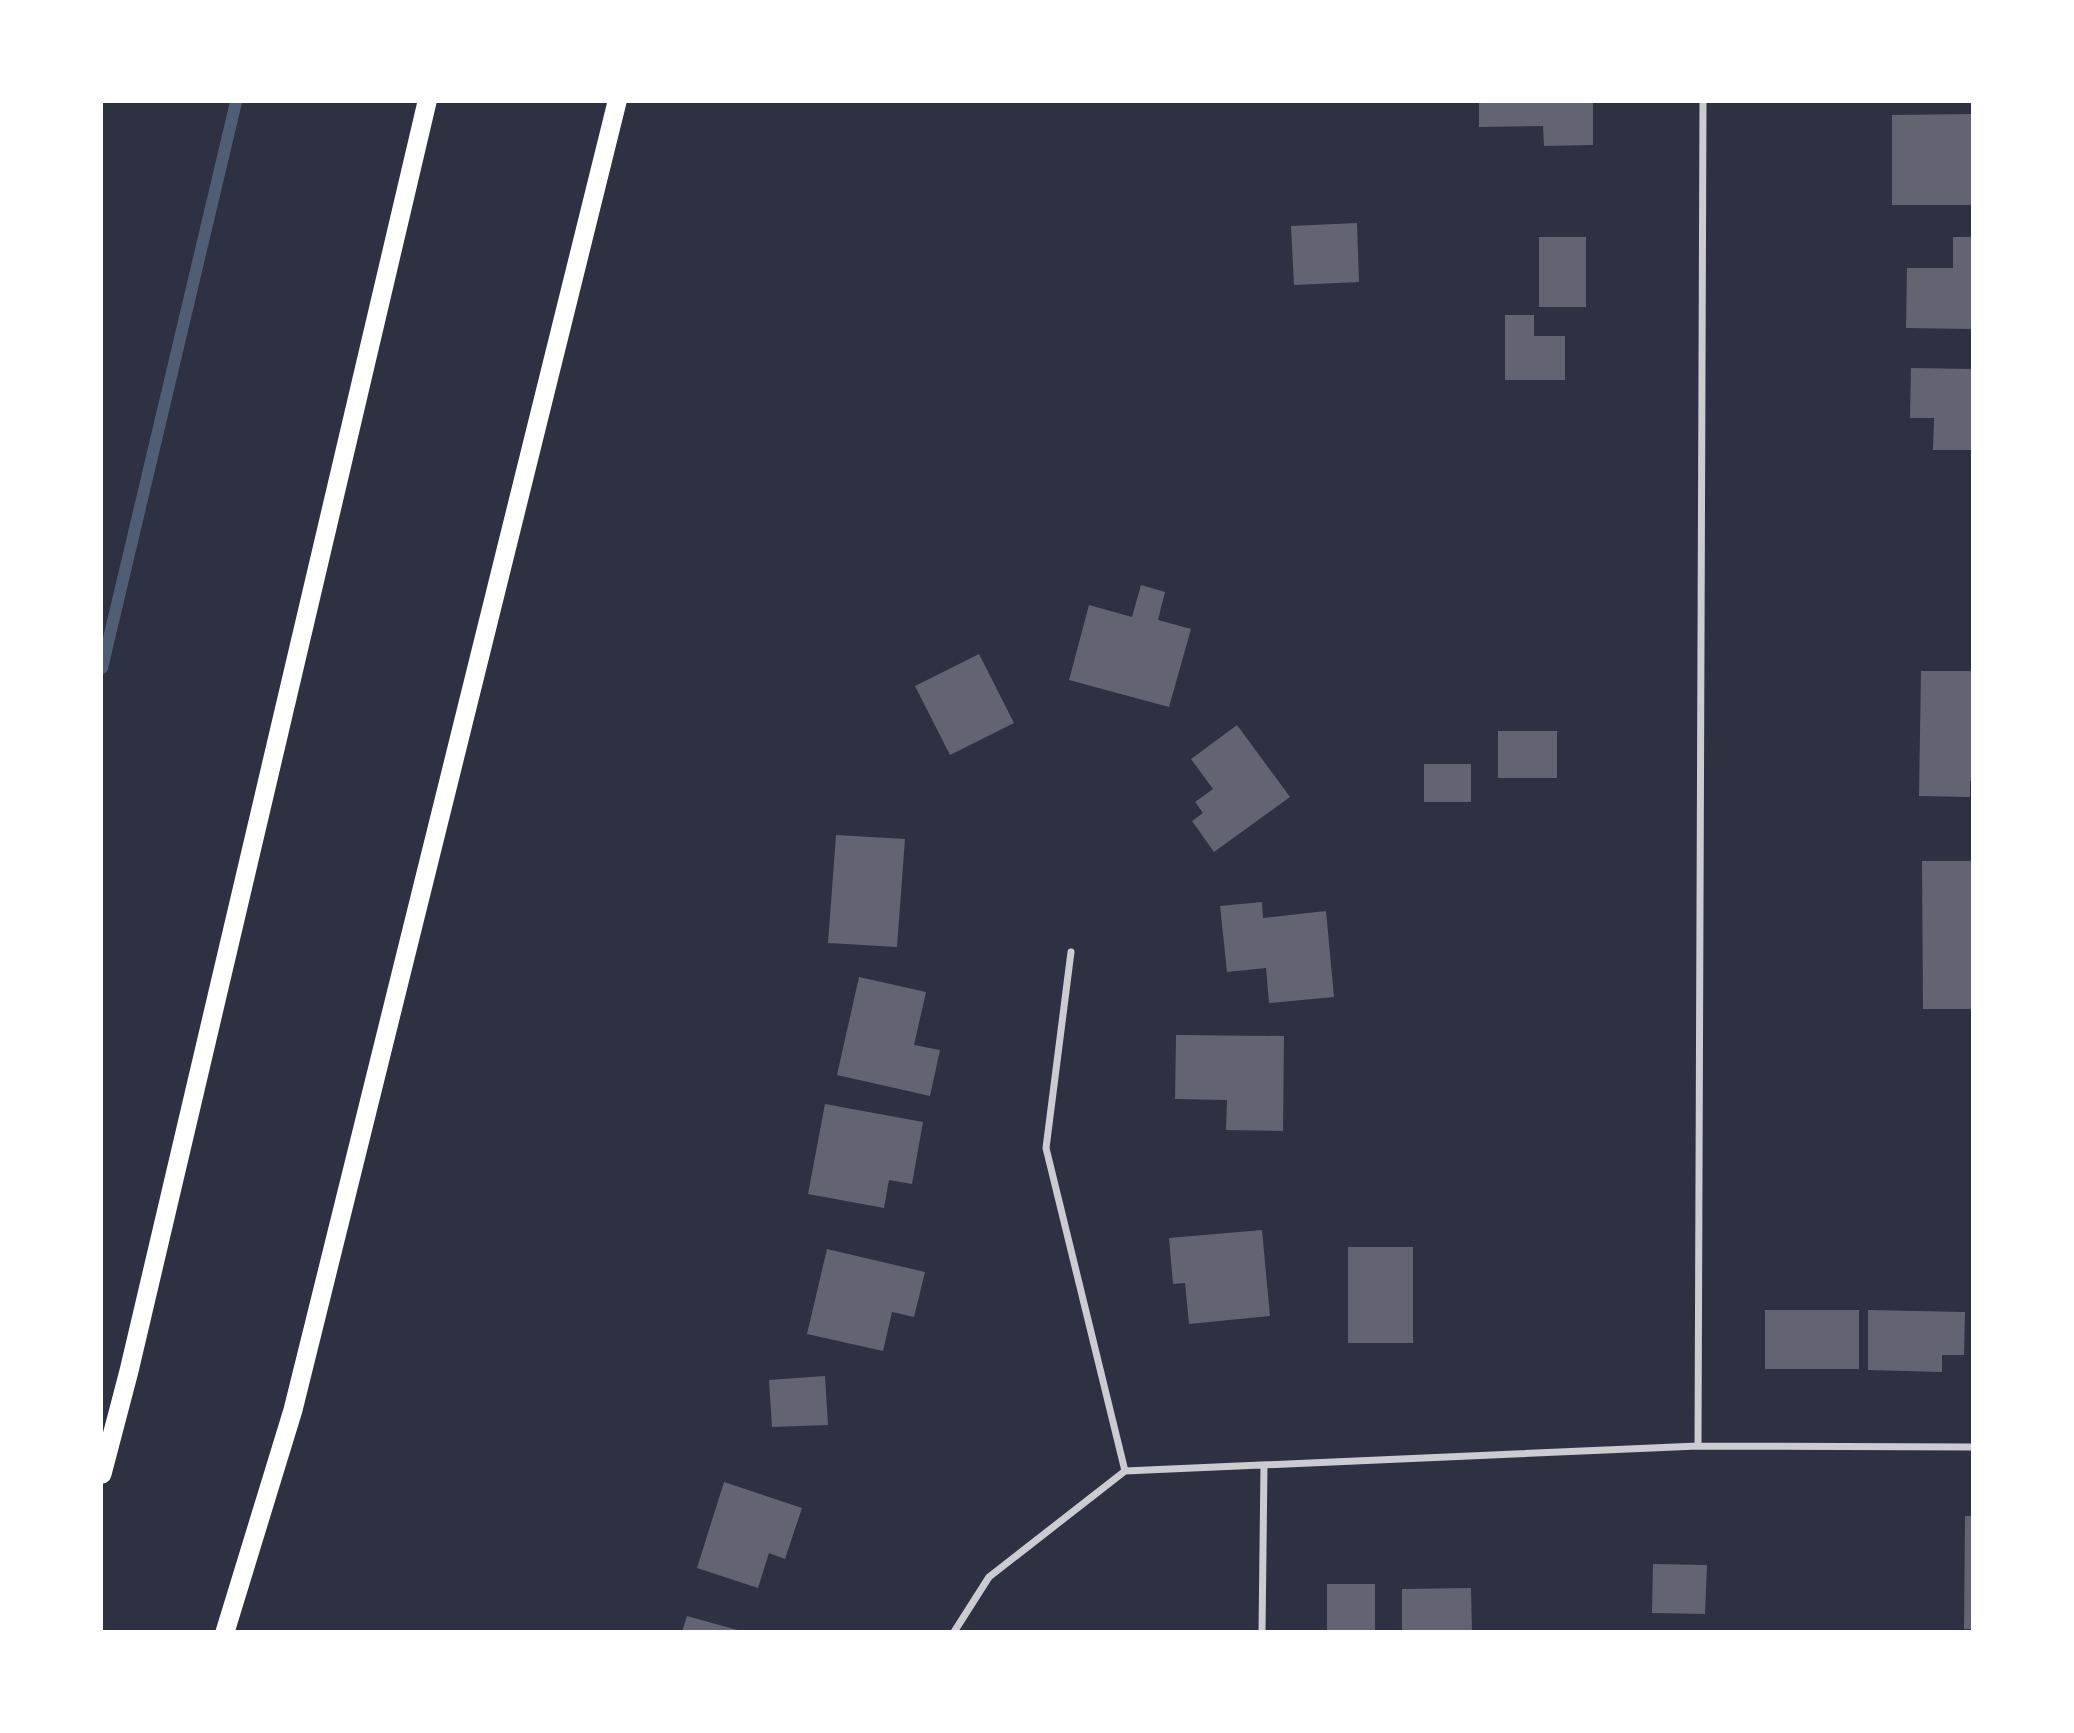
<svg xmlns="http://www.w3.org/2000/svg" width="2074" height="1733" viewBox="0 0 2074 1733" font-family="Karla,sans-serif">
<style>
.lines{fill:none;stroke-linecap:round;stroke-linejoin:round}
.stream{stroke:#4f5d75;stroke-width:12}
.building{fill:#626471}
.minor{stroke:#caccd0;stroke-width:7}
.trunk{stroke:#fff;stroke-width:19}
</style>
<rect width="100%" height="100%" fill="#2d3142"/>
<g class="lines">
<path class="stream" d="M102,668l134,-566"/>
</g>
<path class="building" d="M1479,102h114v43l-49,1 -1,-20 -64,1z
M1972,114v91h-80v-90z
M1357,223l2,59 -65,3 -3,-59z
M1539,237h47v70h-47z
M1953,237h19v92l-66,-1 1,-60h46z
M1505,315h29v21h31v44h-60z
M1911,368l61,1v81h-39l1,-32h-24z
M1141,585l24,7 -7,28 33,9 -22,78 -100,-27 20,-75 43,12z
M979,654l35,69 -64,32 -35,-69z
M1921,671h51v110h-2v16l-51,-1z
M1237,725l53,72 -76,55 -22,-31 11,-8 -8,-11 18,-13 -22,-30z
M1498,731h59v47h-59z
M1424,764h47v38h-47z
M836,835l69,4 -8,108 -69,-4z
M1922,861h50v148h-49z
M1262,902l1,16 63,-7 8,86 -65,6 -3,-35 -39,4 -7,-66z
M859,977l67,15 -12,53 26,5 -10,46 -93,-21z
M1176,1035l108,1 -1,95 -57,-1 1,-30 -52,-1z
M825,1104l98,18 -11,62 -23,-4 -5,28 -76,-14z
M1262,1230l8,86 -81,8 -4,-41 -12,1 -4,-46z
M1348,1247h65v96h-65z
M827,1249l98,23 -11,45 -22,-5 -9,39 -76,-17z
M1765,1310h94v59h-94z
M1868,1310l97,2 -1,43h-22v17l-74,-2z
M825,1376l3,49 -56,2 -3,-47z
M724,1482l78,26 -17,51 -16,-6 -11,35 -61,-20z
M1965,1516h7v113h-8z
M1653,1564l54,1 -2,49 -53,-1z
M1327,1584h48v48h-48z
M1471,1588l1,44h-70v-43z
M687,1616l54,15v1h-59z"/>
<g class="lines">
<path class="minor" d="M1071,952l-25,196 79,323
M1698,1446l5,-1344
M954,1632l35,-55 136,-106 573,-25 274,1
M1262,1632l2,-167"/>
<path class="trunk" d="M102,1474l27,-103 298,-1269
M225,1632l68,-222 324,-1308"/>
</g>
<rect width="2074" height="1733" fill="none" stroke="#ffffff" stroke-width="206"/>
</svg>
